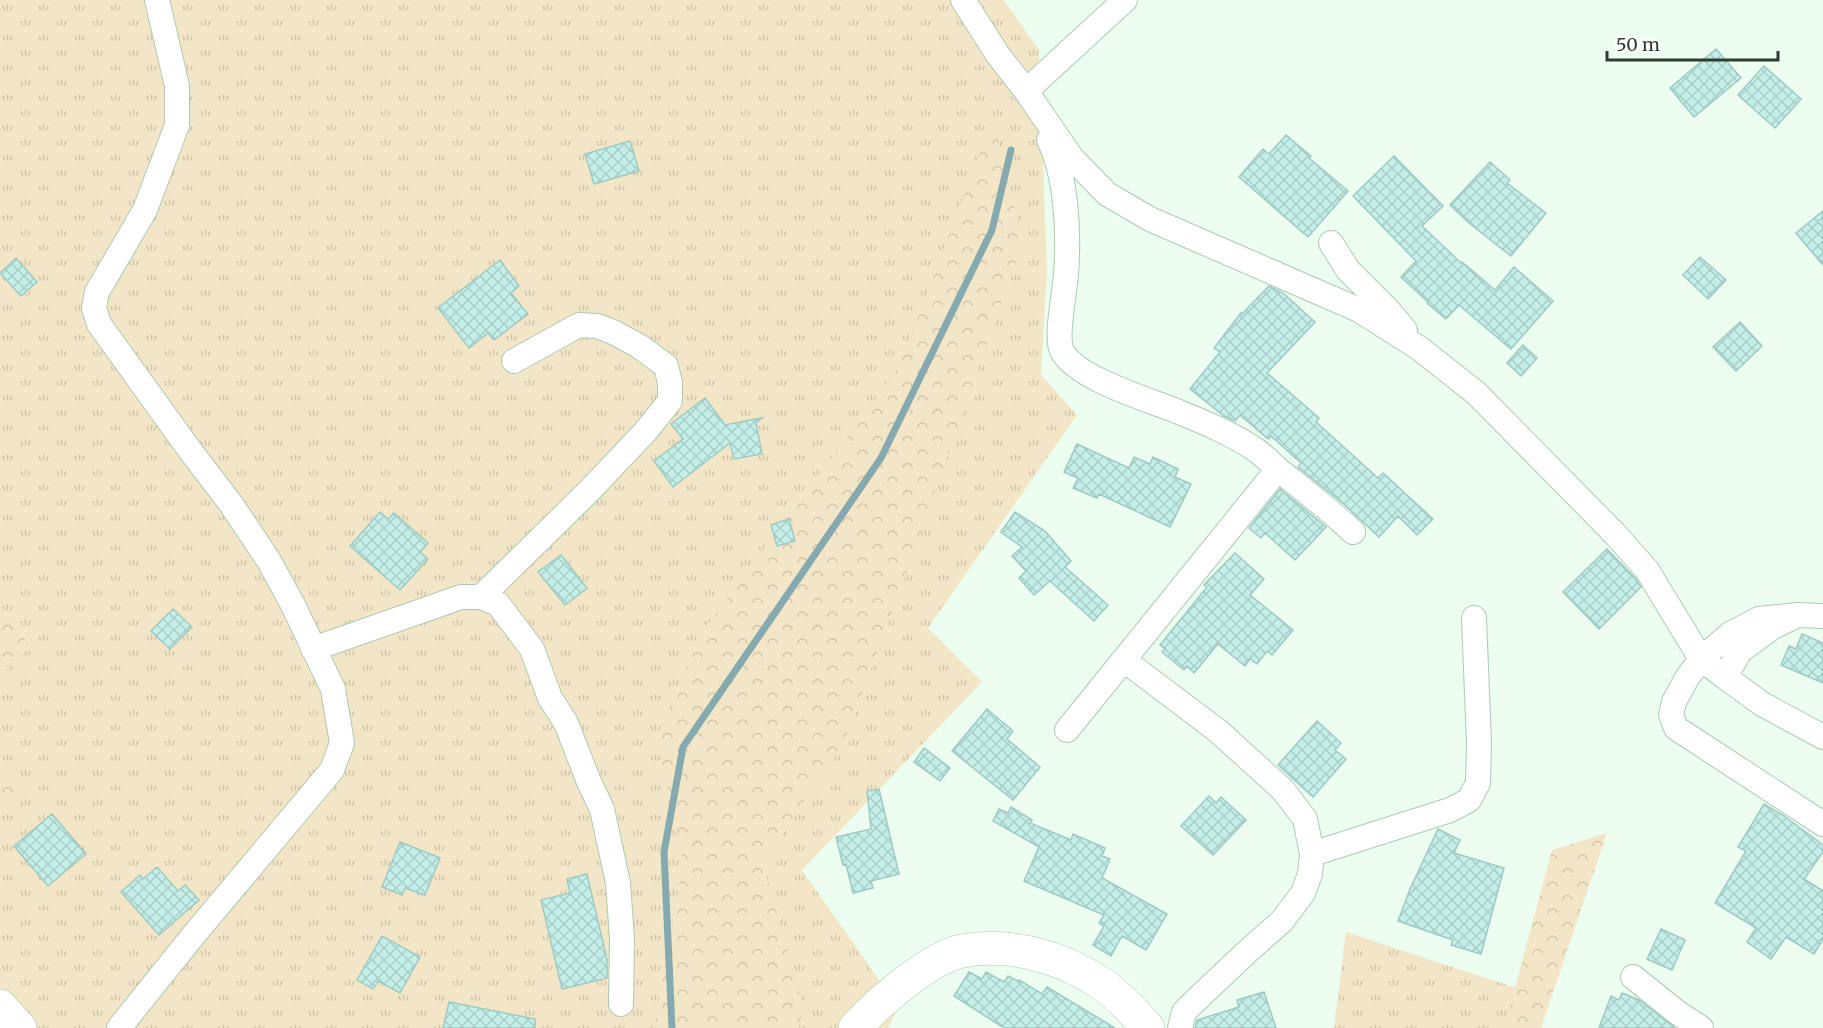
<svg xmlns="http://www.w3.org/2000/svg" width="1823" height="1028" viewBox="0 0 1823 1028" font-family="Merriweather,serif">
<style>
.grass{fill:url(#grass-tufts)}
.forest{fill:url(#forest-crowns)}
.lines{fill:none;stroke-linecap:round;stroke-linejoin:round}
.stream{stroke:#84aab0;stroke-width:7}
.building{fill:url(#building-cross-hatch);stroke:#9ecac3;stroke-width:1.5}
.street-casing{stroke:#accbb4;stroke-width:26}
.secondary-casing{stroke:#accbb4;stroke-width:34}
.street{stroke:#fff;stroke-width:24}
.secondary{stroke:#fff;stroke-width:33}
</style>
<defs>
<pattern id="grass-tufts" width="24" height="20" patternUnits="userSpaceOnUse" patternTransform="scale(1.5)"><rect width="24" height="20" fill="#f3e6c7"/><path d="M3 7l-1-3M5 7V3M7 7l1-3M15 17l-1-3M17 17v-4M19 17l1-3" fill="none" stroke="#d1c6ab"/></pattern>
<pattern id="forest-crowns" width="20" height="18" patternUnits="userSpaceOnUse" patternTransform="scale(1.5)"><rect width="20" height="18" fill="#f3e6c7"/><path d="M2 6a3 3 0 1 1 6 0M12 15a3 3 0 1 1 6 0" fill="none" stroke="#d1c6ab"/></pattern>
<pattern id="building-cross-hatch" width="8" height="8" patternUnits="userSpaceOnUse" patternTransform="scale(1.5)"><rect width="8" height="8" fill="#c3efe8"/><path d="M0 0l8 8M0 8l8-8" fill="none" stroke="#a8cec7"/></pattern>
</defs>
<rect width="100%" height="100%" fill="#ebfeef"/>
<path class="grass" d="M0,0h1004l35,50 8,221 -6,104 36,40 -149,213 54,54 -180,188 96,137 -10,21h-888z
M1346,932l182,60 -2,36h-192z"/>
<path class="forest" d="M992,121l31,121 -112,318 -66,181 -82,122 41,147 -6,18h-144l29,-165 -26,-126 41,-99 201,-271z
M0,604l30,43 -30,29z
M0,770l26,27 -26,8z
M1607,833l-66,195h-37l48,-178z"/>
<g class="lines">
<path class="stream" d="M672,1028l-8,-176 19,-105 198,-289 111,-228 19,-80"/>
</g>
<path class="building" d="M1716,49l25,29 -47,39 -24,-29z
M1764,66l37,33 -26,29 -37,-33z
M1286,135l25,21 -2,2 39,33 -40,46 -69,-60 24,-28 6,5z
M630,141l9,30 -45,13 -9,-30z
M1394,156l49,50 -21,20 39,37 1,-1 33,28 19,-23 39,34 -42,48 -52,-44 -13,14 -19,-16 1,-1 -27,-25 15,-16 -63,-65z
M1490,162l20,18 -3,3 39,30 -35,43 -42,-33 -19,-18z
M1823,211v54l-27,-32z
M1700,257l26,23 -18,19 -25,-24z
M16,258l21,24 -16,14 -21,-23z
M500,260l19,26 -8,7 17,21 -34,26 -6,-7 -19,15 -31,-40z
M1269,286l14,7 32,29 -48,51 52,45 -3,4 62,56 5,-5 50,46 -16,16 -19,-19 -19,21 -34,-32 -47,-38 3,-4 -30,-27 -3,3 -28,-24 -5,6 -11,-5 -34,-27 30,-37 -6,-4 27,-35 1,1z
M1740,322l22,24 -26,25 -23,-24z
M1523,345l14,13 -16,18 -14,-13z
M705,398l20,27 37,-7 -6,5 6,31 -28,5 -4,-16 -57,44 -19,-26 29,-22 -12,-15z
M1077,444l52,24 5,-11 16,7 3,-7 25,12 -3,8 16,7 -21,43 -71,-33 -2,4 -24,-10 5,-10 -14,-6z
M1280,489l46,38 -31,33 -30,-27 -4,5 -12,-10z
M380,512l8,7 6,-6 34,30 -8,9 8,7 -28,31 -50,-44z
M1015,512l30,19 26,30 -6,6 43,38 -14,16 -44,-40 -16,14 -15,-17 7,-7 -14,-15 10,-9 -21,-15z
M789,519l6,22 -18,5 -6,-21z
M1607,549l28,29 6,9 -42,42 -36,-37z
M1235,553l29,26 -14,16 43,35 -21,25 -5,-4 -10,13 -7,-5 -5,7 -27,-22 -24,29 -7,-7 -3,4 -22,-18 3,-3 -5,-4 47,-58 -3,-2z
M561,555l26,33 -22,17 -27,-33z
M173,609l19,18 -22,22 -19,-18z
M1802,634l21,9v40l-42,-18 8,-19 7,3z
M987,709l26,22 -6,8 33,28 -27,33 -61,-49z
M1317,721l24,22 -6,7 11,9 -33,38 -35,-32z
M924,748l26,20 -10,13 -26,-19z
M879,789l20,85 -28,7 2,7 -20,5 -7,-29 -3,1 -7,-28 35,-8 -4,-38z
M1209,796l7,7 5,-6 25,23 -33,35 -32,-29z
M1764,804l20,12 39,29v7l-19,27 19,12v48l-9,15 -28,-17 -15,22 -24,-17 9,-14 -41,-25 31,-52 -8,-4z
M1011,807l21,13 -2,3 41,17 2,-6 32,14 -3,8 8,3 -8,19 65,36 -21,36 -24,-14 -11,20 -18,-11 11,-19 -5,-3 5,-8 -80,-34 15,-34 -46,-26 6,-12 9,4z
M52,814l34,40 -38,32 -34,-40z
M1438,829l22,11 -6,13 50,15 -23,86 -30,-9 2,-5 -55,-19 12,-32z
M400,842l40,16 -15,37 -20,-7 -3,7 -20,-8z
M157,867l21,24 7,-6 14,15 -40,35 -38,-43 19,-17 3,4z
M587,874l20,86v18l-45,11 -21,-89 29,-7 -3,-14z
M1661,929l24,11 -13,30 -25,-11z
M382,936l38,21 -20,36 -22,-12 -5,8 -16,-9z
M969,972l13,7 4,-7 18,10 4,-6 10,5 1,-1 23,14 5,-7 68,41h-111l-50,-32z
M1264,992l12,36h-81l2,-8 42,-13 -2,-7z
M1622,993l17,7 36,28h-76l12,-32 8,4z
M449,1002l86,17v9h-92z"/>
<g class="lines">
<defs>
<path id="street" d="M963,0l35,55 28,36 45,66 36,37 43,25 209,91 60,38 57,45 140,142 31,35 54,89 24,18
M1026,91l99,-91
M1049,140c18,37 20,94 17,134 -1,18 -11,63 -4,77 14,27 84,48 112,59 27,11 57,23 82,40 8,6 16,14 24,21 25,20 50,39 73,61
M1331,243l17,27 41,41 16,19
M481,597l108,-106 56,-59 25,-31v-18l-4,-17 -27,-20 -26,-14 -16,-6 -18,-1 -65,36
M1798,615l-39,4 -29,15 -29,25 -14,19 -13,24 -3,13 5,13 147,96
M1823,616l-25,-1 -25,12 -33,24 -15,26 37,27 61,33
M313,649l148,-52h20l17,7 34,45 18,49 16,25 23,59 13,27 16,74 4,55 -1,66
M1124,660l94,71 65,59 22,29 7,35 -2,20 -7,19 -21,28 -34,30 -54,51 -10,10 -4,16
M1067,730l211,-261
M1312,854l138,-44 19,-10 9,-17 1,-40 -5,-125
M1633,977l45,36 23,15
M119,1028l73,-91 140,-167 10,-27 -9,-54 -40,-84 -24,-44 -38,-57 -42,-55 -90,-125 -5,-16 3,-16 48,-82 32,-85v-39l-20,-86"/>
<path id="secondary" d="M0,1006l20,22
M855,1028c22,-24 75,-71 107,-77 48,-9 100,6 140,33 17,12 32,28 46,44"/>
</defs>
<use href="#street" class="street-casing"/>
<use href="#secondary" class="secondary-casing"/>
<use href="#street" class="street"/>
<use href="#secondary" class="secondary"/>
</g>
<path d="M1607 51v9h171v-9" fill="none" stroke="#2e3b31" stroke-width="3"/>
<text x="1616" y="51" font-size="18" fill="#2e3b31" stroke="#ffffff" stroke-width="4.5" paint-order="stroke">50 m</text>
</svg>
